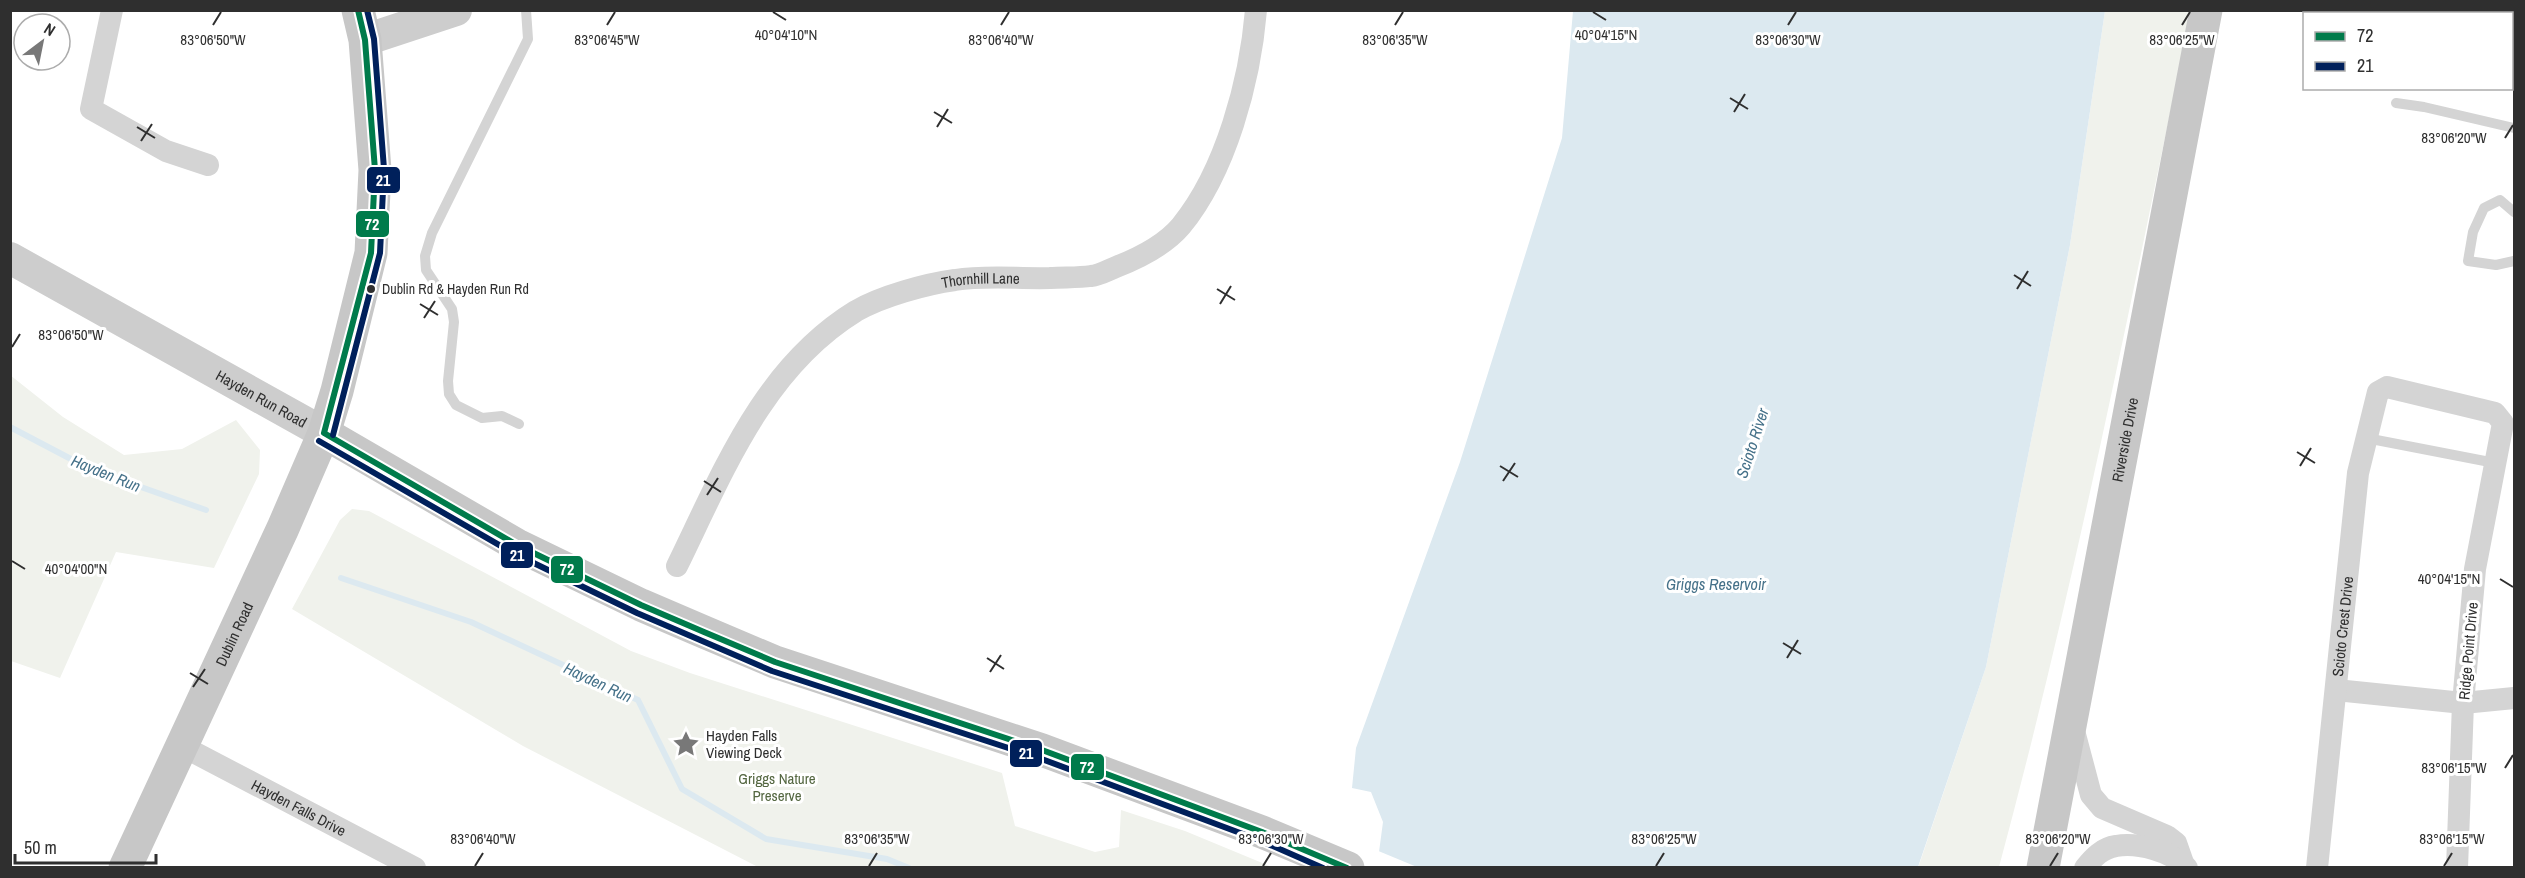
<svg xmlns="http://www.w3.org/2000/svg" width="2525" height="878" viewBox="0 0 2525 878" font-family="'Archivo Narrow',sans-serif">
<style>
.green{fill:#f0f2ec}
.water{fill:#dce9f0}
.pier{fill:#fff}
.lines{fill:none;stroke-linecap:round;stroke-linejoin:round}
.stream{stroke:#dce9f0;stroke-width:6}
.service{stroke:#d4d4d4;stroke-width:10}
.minor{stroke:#d4d4d4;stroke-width:22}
.secondary{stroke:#cdcdcd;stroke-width:32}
.primary{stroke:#c7c7c7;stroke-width:33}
.bus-1-casing{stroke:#fff;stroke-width:10}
.bus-2-casing{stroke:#fff;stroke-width:10}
.bus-1{stroke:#007b4b;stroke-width:6}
.bus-2{stroke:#00205b;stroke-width:6}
.ticks{fill:none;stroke:#2f2f2f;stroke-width:2}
.bus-dot{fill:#2f2f2f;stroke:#fff;stroke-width:2}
.labels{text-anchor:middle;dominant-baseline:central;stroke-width:6;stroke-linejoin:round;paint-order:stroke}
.bus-label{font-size:14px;fill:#2f2f2f;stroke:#fff;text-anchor:start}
.street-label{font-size:15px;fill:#2f2f2f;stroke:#fff}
.poi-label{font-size:15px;fill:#2f2f2f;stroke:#fff;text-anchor:start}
.park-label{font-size:15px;fill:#546741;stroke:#fff}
.water-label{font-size:16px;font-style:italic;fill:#457189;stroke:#fff}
.ticks-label{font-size:15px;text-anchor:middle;fill:#2f2f2f;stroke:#fff;stroke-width:6;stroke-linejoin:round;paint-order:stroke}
.line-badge{stroke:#fff;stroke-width:2}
.badge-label{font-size:16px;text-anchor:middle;font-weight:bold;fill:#fff}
</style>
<rect width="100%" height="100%" fill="#fff"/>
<path class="green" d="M2105,11h86c-59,286 -116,574 -192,856l-81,1 68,-201 84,-422z
M10,375l53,42 61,38 58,-6 54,-29 24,30 -1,24 -45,94 -98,-16 -56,126 -49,-17z
M352,509l17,2 262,140 59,22 312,100 13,53 80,26 24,-5 2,-37 64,21 87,36h-514l-235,-121 -231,-137 48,-89z"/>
<path class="water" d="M1573,11h532l-35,234 -84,422 -68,200h-541l6,-45 -12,-30 -19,-4 4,-40 104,-286 102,-324z"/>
<path class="pier" d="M1376,850l41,17 -43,1z"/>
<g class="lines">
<path class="stream" d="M10,427l80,42 116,41
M341,578l130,44 167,78 44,89 84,50 121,20 22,9"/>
<path class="service" d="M2396,103l28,4 90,21
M2514,212l-14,-12 -16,8 -11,24 -5,29 28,4 18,-4
M519,424l-17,-8 -20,2 -26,-13 -7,-11 -1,-13 6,-59 -2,-13 -26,-39 -1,-14 7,-23 96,-194 -2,-29
M2366,438l129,25"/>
<g class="minor">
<path d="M112,10l-21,99 75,42 42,14"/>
<path id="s1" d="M677,566c46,-94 86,-198 179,-255 26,-15 70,-27 99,-31 31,-5 64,-1 95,-2 14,-1 28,0 41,-2 9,-1 17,-6 25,-9 23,-9 49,-22 65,-41 45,-55 69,-145 75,-216"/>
<path d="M2336,690l127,13 51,-5"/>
<path d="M2073,727l18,68 11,13 65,28 9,7 7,20"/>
<path id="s2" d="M182,746l233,122"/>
<path d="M2085,868c8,-10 17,-20 31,-22 21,-4 56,5 71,22"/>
<path id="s3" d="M2317,868l41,-395 20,-81 9,-5 108,26 8,10 -28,146 -12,134 -6,165"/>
</g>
<g class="secondary">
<path d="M365,40l91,-30"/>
<path id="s4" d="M10,258l314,175"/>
</g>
<g class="primary">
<path d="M324,433l193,112 124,60 63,27 71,30 267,88 220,82 86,36"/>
<path id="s5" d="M125,868l158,-340 41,-95 13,-42 34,-138 4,-83 -10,-130 -7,-30"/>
<path id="s6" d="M2043,868l163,-858"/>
</g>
<defs>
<path id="bus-1" d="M324,433l193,112 124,60 63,27 71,30 267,88 220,82 85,36
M324,433l47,-180 4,-83 -10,-130 -7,-30"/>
<path id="bus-2" d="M333,435l47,-182 4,-84 -10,-130 -7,-29
M319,441l194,112 124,60 63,27 72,31 267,87 220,82 64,28"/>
</defs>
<use href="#bus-1" class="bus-1-casing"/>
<use href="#bus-2" class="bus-2-casing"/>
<use href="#bus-1" class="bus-1"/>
<use href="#bus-2" class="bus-2"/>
</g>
<path class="ticks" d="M773,12l13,8M1593,12l13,8M213,25l8,-13M607,25l8,-13M1001,25l8,-13M1395,25l8,-13M1788,25l8,-13M2182,25l8,-13M1730,98l18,11M934,112l18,11M1734,112l11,-18M137,127l18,11M937,127l11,-18M2505,138l8,-13M141,141l11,-17M2014,275l17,11M1217,289l18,11M2017,289l11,-18M420,304l18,11M1220,304l11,-18M424,318l11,-17M12,347l8,-13M2297,452l18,11M1500,466l18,11M2300,466l11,-18M704,481l17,11M1503,481l12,-18M707,495l11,-17M12,561l13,8M2500,579l13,8M1783,643l18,11M987,658l17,11M1787,658l11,-18M990,672l11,-17M190,673l18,11M193,687l12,-18M2505,768l8,-13M475,866l8,-13M869,866l8,-13M1263,866l8,-13M1656,866l8,-13M2050,866l8,-13M2444,866l8,-13"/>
<defs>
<symbol id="sight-bare" viewBox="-9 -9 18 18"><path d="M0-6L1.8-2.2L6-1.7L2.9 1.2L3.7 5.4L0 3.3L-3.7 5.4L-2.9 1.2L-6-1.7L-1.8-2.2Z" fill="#787878" stroke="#fff" stroke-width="2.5" paint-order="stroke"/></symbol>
</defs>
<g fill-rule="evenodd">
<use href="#sight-bare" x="667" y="725" width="38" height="38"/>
</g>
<circle class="bus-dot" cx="371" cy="289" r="5"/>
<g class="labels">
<g class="bus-label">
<text x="382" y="289">Dublin Rd &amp; Hayden Run Rd</text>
</g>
<g class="street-label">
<text stroke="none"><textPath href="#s1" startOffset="446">Thornhill Lane</textPath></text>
<text stroke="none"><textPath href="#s4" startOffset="288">Hayden Run Road</textPath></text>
<text stroke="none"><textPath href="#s6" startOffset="436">Riverside Drive</textPath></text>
<text stroke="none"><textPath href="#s3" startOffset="243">Scioto Crest Drive</textPath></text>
<text stroke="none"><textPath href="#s5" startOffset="258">Dublin Road</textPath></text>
<text transform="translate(2468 651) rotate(-85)">Ridge Point Drive</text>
<text stroke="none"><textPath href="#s2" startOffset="132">Hayden Falls Drive</textPath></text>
</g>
<g class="poi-label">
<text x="706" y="735">Hayden Falls<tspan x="706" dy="17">Viewing Deck</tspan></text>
</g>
<g class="park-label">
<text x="777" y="778">Griggs Nature<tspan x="777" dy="17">Preserve</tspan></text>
</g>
<g class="water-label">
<text transform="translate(1752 443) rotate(-72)">Scioto River</text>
<text transform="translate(106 473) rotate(22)">Hayden Run</text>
<text x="1716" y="584">Griggs Reservoir</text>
<text transform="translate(598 682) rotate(25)">Hayden Run</text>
</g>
</g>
<g class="ticks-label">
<text x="1606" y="40">40°04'15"N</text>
<text x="786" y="40">40°04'10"N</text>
<text x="213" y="45">83°06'50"W</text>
<text x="607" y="45">83°06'45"W</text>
<text x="1001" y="45">83°06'40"W</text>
<text x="1395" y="45">83°06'35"W</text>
<text x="1788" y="45">83°06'30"W</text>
<text x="2182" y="45">83°06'25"W</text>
<text x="2454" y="143">83°06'20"W</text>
<text x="71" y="340">83°06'50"W</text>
<text x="76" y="574">40°04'00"N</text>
<text x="2449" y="584">40°04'15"N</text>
<text x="2454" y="773">83°06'15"W</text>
<text x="483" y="844">83°06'40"W</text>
<text x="877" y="844">83°06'35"W</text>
<text x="1271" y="844">83°06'30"W</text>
<text x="1664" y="844">83°06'25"W</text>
<text x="2058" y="844">83°06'20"W</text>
<text x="2452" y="844">83°06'15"W</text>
</g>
<g class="line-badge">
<rect x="366" y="166" width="35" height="28" rx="6" fill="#00205b"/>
<rect x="355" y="210" width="35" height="28" rx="6" fill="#007b4b"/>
<rect x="500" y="541" width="34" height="28" rx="6" fill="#00205b"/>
<rect x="550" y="555" width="34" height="29" rx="6" fill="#007b4b"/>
<rect x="1009" y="739" width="34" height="29" rx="6" fill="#00205b"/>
<rect x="1070" y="753" width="35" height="28" rx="6" fill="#007b4b"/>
</g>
<g class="badge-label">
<text x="383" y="186">21</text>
<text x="372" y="230">72</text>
<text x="517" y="561">21</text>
<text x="567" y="575">72</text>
<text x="1026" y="759">21</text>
<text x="1087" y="773">72</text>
</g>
<rect width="2525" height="878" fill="none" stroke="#2f2f2f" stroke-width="24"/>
<rect x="2303" y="12" width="210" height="78" fill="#ffffff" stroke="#acacac" stroke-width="1.5"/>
<rect x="2315" y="32" width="30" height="9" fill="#007b4b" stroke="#acacac" stroke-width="1.5"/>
<text x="2357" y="42" font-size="18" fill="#2f2f2f">72</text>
<rect x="2315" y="62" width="30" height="9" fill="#00205b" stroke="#acacac" stroke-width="1.5"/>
<text x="2357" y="72" font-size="18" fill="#2f2f2f">21</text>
<g transform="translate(42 42) rotate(32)"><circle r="28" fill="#ffffff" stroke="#acacac" stroke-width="1.5"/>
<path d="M0-4.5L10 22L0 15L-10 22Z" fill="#787878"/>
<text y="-9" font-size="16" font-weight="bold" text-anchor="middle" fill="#2f2f2f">N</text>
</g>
<path d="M15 854v9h141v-9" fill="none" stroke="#2f2f2f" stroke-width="3"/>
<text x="24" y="854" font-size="18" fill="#2f2f2f" stroke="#ffffff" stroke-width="4.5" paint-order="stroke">50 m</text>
</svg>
